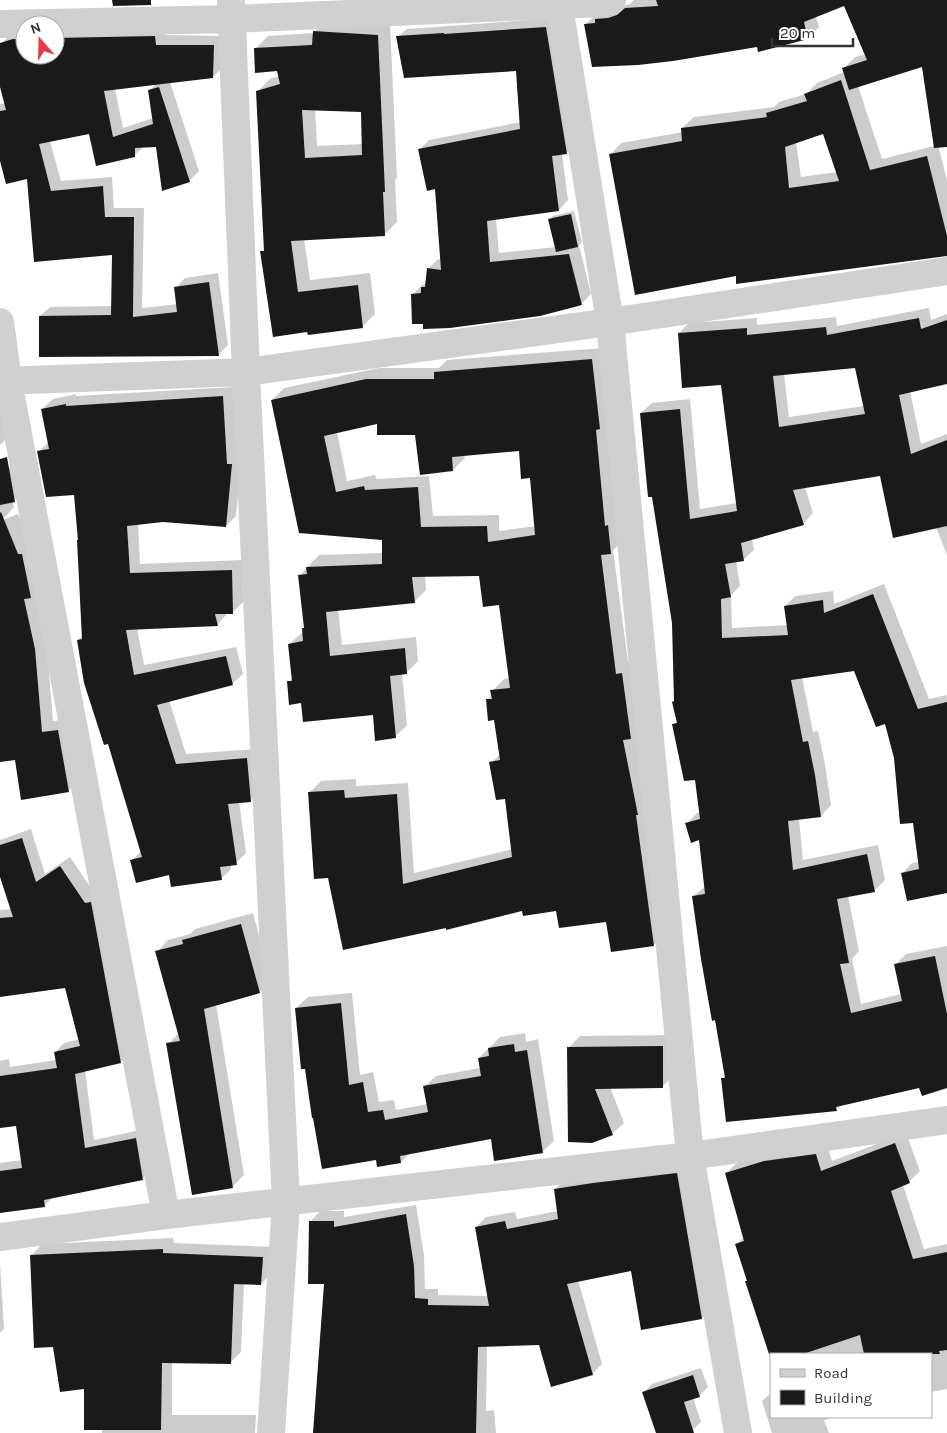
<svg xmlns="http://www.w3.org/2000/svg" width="947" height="1433" viewBox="0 0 947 1433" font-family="Karla,sans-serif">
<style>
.shadow{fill:#0003;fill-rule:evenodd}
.building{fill:#1a1a1a;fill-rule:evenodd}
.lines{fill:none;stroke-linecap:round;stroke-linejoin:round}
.minor{stroke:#d0d0d0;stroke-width:28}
</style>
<rect width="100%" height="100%" fill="#fff"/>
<path class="shadow" d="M634,0h313v121l-24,-56 -65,21 24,73 56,-14 9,35v75l-210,20 -127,-120 11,-12 62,-11 -1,-4 12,-11 80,-10 5,-5 27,-8 11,-11 27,-11 -1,-3 12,-12 11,-3 -21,-50 -29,12 3,11 -11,11 -50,8 -172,-22 11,-11 33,-9zM824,133l13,39 -36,5 -5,-35z
M556,18l20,126 -9,9 -5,1 6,46 -9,10 -63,9 3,34 57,-6 -6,-28 3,-3 21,-5 8,31 -3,3 12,49 -10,10 -157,18 -11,-28 9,-9 3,-1 3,-15 10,-10 4,1 -6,-72 -16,-39 9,-9 92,-18 -4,-53 -120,-31 10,-9z
M326,19l64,4 7,155 -2,2 2,42 -13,13 -80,4 6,41 60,-7 5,41 -13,13 -53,6 -47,-81 4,-4 -9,-156 13,-13 9,-3 -1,-7 -23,-20 13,-13 46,-3zM315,109l47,2 1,33 -46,2z
M164,27l1,8 58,1v31l-10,10 -43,5 29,89 -10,10 -32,-36 -13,1 -10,10 -44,-24 -40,9 11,40 51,-4 2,31h30l-2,100 36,-4 -3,-16 10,-10 33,-5 10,72 -10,10 -178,-39 10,-9 63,-1 1,-52 -86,-77 -28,-21v-52l5,-1 -5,-21v-28l2,-11 10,-10 13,-3v25h30v-26zM156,84l-6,6 3,28 -30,10 -8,-39z
M929,308l2,12 16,-6v68l-37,9 11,53 26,-10v121l-11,-28 -55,-53 -76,13 8,26 -10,11 -51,15 2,11 -11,10 -7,1 4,25 -9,9 1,33 56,-3 -3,-19 10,-10 38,-5 1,13 50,-20 45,115 18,-4v196l-45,-17 10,-11 7,-1 -5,-41 -28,-99 -31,-52 -53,7 11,55 5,-1 7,33 6,41 -10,11 -22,3 4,41 75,-15 7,35 -11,11 -26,5 11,55 -7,8 9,45 40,-10 -5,-30 10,-10 41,-8v141l-27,-1 -80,19 -4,4 -113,-30 3,-4 -33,-178 12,-11 -4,-47 -14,-16 10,-10 4,-1 -5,-34 -22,-53 4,-4 -3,-21 -1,-77 -33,-210 11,-10 38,-4 10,110 37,-6 -15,-120 -43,-50 10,-10 68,-5v7l79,-8 1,9zM856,367l8,39 -75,11 -5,-43z
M604,348l19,193 -10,9 15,112h6l8,64 -6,7 13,69 16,131 -11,12 -47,-25 -50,-11 -34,1 -76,19 -138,-136 12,-12 35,-2v7l52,-3 6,90 99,-24 -7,-52 -15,-34 9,-9 -4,-36 -9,-18 5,-5v-4l12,-12 6,-1 -10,-74 -20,-30 -55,1 1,15 -12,12 -76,7 4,36 74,-8 2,24 -12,12 -4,1 5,51 -12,12 -21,-23 -85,-32 3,-4 -3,-34 14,-12v-3l2,-2 -5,-52 19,-20 64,-2 1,-14 -84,-7 -28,-132 12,-12 95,-20h60l8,-8zM379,423l37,11 37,36 12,-12 -1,-3 56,-5 11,26 5,50 -37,5v-16l-66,1 -4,-40 -53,3 -1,-4 -28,6 -10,-49z
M233,387l4,67h5l-6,62 -10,10 -63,-5 -25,2 2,41 102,-4 1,42 -10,10 -6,1v1l-10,11 -80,3 7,37 92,-18 7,27 -11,10 -63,16 17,54 71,-5 4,41 -11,11h-11l7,52 -10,10 -5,1v5l-10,10 -89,-18 9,-10 -63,-211 5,-4 -8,-143 -36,-42 10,-9 -7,-33 11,-10 23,-5v2z
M0,400l11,34 -11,11z
M21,466l4,24 -13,11 2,6 -10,11h-4v-49z
M18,514l11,30 17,93 7,84 16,-2 10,61 -11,11 -52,-33 -16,3v-240z
M31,829l14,45 25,-17 25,37 35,158 -9,10 -36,8 9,70 51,-11 7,40 -9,9 -89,18 -10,10 -44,6v-49l22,-3 -5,-35 -17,2v-66l9,-2 1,8 46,-7 -1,-7 9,-10 16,-4 -14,-52 -66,8v-85l12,-1 -12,-36v-33z
M253,913l18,67 -11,12 -44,12 28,171 -12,12 -64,-143 11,-11 -22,-81 11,-12 22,-6 5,-5z
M352,993l8,82 13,-3 6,30 15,-2 2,10 32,-6 -4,-17 12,-11 44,-8 -1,-10 21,-21 25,-4 1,9 12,-3 16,102 -12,11 -50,-14 -82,15 -9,9 -23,4 -1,-7 -81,-151 12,-11z
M674,1035v40l-11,11 -53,1 14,36 -12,11 -43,-87 11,-11z
M906,1133l14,38 -11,11 -6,3 21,64 23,-5v145l-16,3v-38h-160l-25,-73 2,-1 -11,-36 7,-7 -18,-64 11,-10 90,-19 5,17z
M687,1164l25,144 -10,10 -70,-48 -54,10 24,84 -10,10 -52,-30 -53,1 -1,66 8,-1 2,23h-182l12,-150 -16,-61 10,-11h24v6l72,-12 8,50 1,34h13v6l50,1 -12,-69 10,-10 29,-5 2,7 41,-8 -3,-22 11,-10z
M173,1238l1,5 99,4 -1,26 -11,11 -17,-1 -3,69 -11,11 -58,-1v53h84l-1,18h-153v-5l-16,-41 -32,-41 -22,-91 10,-11z
M0,1262l4,67 -4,4z
M701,1368l7,19 -9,9 -6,1 8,25 -8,8 -9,3h-27l-13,-41 8,-8z
M771,1393v24h63l-10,3 5,13h-57l-10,-32z"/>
<path class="building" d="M112,0h39v5l-38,1z
M656,0h291v147l-13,1 -12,-81 -73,23 -7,-22 25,-8 -23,-54 -40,16 4,17 -50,13 -1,-5 -84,14 -35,4 -46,2 -8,-43 11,-1v-4l13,-1 9,-3 8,-7 33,-2z
M546,27l21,127 -15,2 7,55 -72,10 3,41 79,-8 13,51 -42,11 -90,12 -27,1v-5h-11l-1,-30 10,-1v-6h4l2,-19 14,2 -6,-81 -8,2 -9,-42 102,-20 -4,-58 -112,7 -8,-42 48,-3v1z
M313,31l65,4 7,157h-2l2,44 -94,5 7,51 60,-7 5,43 -55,7 -1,-3 -34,5 -13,-86h4l-8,-160 24,-7 -3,-13 -22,2 -1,-25 58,-3zM302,110l59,2 1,43 -57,3z
M155,36l1,9h58l-1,33 -109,13 9,46 40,-13 -5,-34 11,-3 31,95 -28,9 -6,-44 -21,1v9l-39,9 -7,-32 -50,10 12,47 52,-5 2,31h29l-1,100 44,-5 -3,-25 35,-5 10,74 -180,1v-41l72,-1 1,-60 -78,7 -7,-83 -21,5 -6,-23v-50l6,-1 -6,-23v-44l13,-4h12v16h30v-17z
M841,80l29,90 57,-14 20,80v20l-211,28v-8l-101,19 -26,-141 73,-13 -1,-13 86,-11 -1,-4 41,-12 -3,-7zM823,134l16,47 -50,7 -4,-41z
M571,214l7,33 -22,5 -8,-33z
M919,318l2,11 26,-9v64l-48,11 12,59 36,-14v86l-54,12 -13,-62 -87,14 11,35 -63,18 3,18 -19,3 6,33 -10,2 1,39 66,-3 -4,-29 39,-6 1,13 49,-19 45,115 29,-7v191l-40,8 -6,-28 18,-4 -6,-46 -13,1 -6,-66 -9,-34 -9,3 -22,-56 -63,9 12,62 5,-1 7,34 6,42 -33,4 5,49 74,-16 8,38 -38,7 12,64 -9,1 11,49 51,-12 -8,-37 41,-8 12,58v74l-25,8 -3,-8 -83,19 1,4 -111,11 -5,-44h4l-10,-58 -3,1 -11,-62 -9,-63 13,-2 -6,-54 -8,3 -6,-20 15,-4 -5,-39 -11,1 -12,-57 5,-1 -5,-21 2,-1 -2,-78 -20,-126h-4l-8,-84 40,-4 10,110 47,-8 -16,-126 -39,3 -4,-55 69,-5v7l79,-8 1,8zM855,368l10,46 -86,13 -6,-51z
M592,359l8,70 -4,1 9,96 3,-1 3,29 -10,1 15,119 6,-1 9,66 -8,1 15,75h-2l18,131 -43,6 -5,-30 -47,6 -3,-17 -33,5 -1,-5 -76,19v-2l-103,22 -15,-72 -14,1 -6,-87 36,-2 1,8 52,-4 6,90 109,-27 -7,-58 -9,1 -7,-38 11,-2 -6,-40 -6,1 -2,-22h6l-2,-9 20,-2 -11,-83 -16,2 -4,-31 -67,1 3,26 -89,9 4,44 75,-8 2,26 -17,2 6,62 -21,3 -2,-26 -70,7 -2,-19 -12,2 -2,-24h5l-4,-37 15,-3 -1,-13h2l-6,-53 9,-1 -1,-7 76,-3v-24l-83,-7 -28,-133 95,-21h68v-7zM377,424v11h38l5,40 33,-4 -1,-14 67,-6 2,28 9,-1 5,57 -47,7 -1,-16 -66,1 -3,-40 -53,3 -1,-4 -28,6 -12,-56z
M223,396l4,68h5l-6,63 -63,-5 -36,4 3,47 102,-3 1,44h-18l3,12 -92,4 8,45 92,-19 7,29 -76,20 19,59 71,-6 4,44 -23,2 9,61 -17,2 2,13 -51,7 -2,-12 -33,8 -6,-23 12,-3 -34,-113 -4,1 -20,-62 -7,-43 5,-1 -5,-99h1l-4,-45 -28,2 -9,-46 12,-2 -8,-40 25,-5v2z
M7,457l8,45 -15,3v-46z
M1,512l17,42h4l9,44 -7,1 11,50 7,83 16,-2 11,62 -48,8 -6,-40 -15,2v-249z
M22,838l14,44 24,-16 25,37 6,-1 30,161 -46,11 10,74 51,-10 7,42 -99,20 1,7 -45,6v-42l22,-3 -6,-42 -16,2v-52l57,-8 -3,-16 26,-6 -15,-58 -65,9v-79l13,-1 -13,-40v-32z
M241,924l19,69 -56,16 29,179 -41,7 -26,-152 14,-2 -25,-90 28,-7 -1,-4z
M341,1003l8,82 14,-3 5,30 15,-2 2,10 43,-8 -5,-26 58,-10 -3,-18 11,-2 -1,-8 26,-4 1,8 12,-2 16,103 -49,8 -3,-22 -91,17 1,7 -24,4 -1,-7 -54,9 -9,-51h-1l-7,-49h-4l-6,-61z
M663,1046v42l-68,1 18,46 -21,8 -24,-1 -1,-95z
M895,1143l15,40 -19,8 22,68 34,-7v98l-8,1 1,3h-76l-4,-19 -57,19h-34l-24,-73h2l-12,-37 9,-3 -19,-68 39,-12 52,-7 5,17z
M677,1173l25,146 -61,11 -10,-59 -64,13 26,91 -42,12 -12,-42 -61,2 -2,86h-163l11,-149h-16l1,-63h25v6l72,-13 8,52 1,32 13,1v6l61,1 -14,-79 30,-6 2,8 51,-10 -4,-30 39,-6z
M163,1249v4l100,4 -2,28 -27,-1 -3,80 -69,-1 -1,67h-77v-41l-24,3 -7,-45 -19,1 -4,-93z
M693,1375l7,22 -16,5 10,31h-38l-14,-41z"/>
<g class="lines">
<path class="minor" d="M231,0l15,372 40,830 -15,231
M558,0l52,322 80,834 48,277
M0,24l231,-5 372,-16 9,-3
M0,322l8,59 158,834
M0,381l246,-9 364,-50 337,-51
M0,1237l166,-22 524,-59 257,-36"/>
</g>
<rect x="770" y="1353" width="162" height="65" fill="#ffffff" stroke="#adadad"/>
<rect x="780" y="1369" width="25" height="8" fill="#d0d0d0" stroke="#adadad"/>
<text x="814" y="1378" font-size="15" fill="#333333">Road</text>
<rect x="780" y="1390" width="25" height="15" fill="#1a1a1a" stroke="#adadad"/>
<text x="814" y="1403" font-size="15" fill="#333333">Building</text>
<g transform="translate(40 40) rotate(340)"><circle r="24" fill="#ffffff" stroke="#adadad"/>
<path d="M0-4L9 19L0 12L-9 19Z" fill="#e63946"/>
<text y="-8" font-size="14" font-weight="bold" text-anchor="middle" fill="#333333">N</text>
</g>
<path d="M772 38v8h81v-8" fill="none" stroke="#333333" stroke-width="2.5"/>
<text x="780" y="38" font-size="15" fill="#333333" stroke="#ffffff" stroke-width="4" paint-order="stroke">20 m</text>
</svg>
